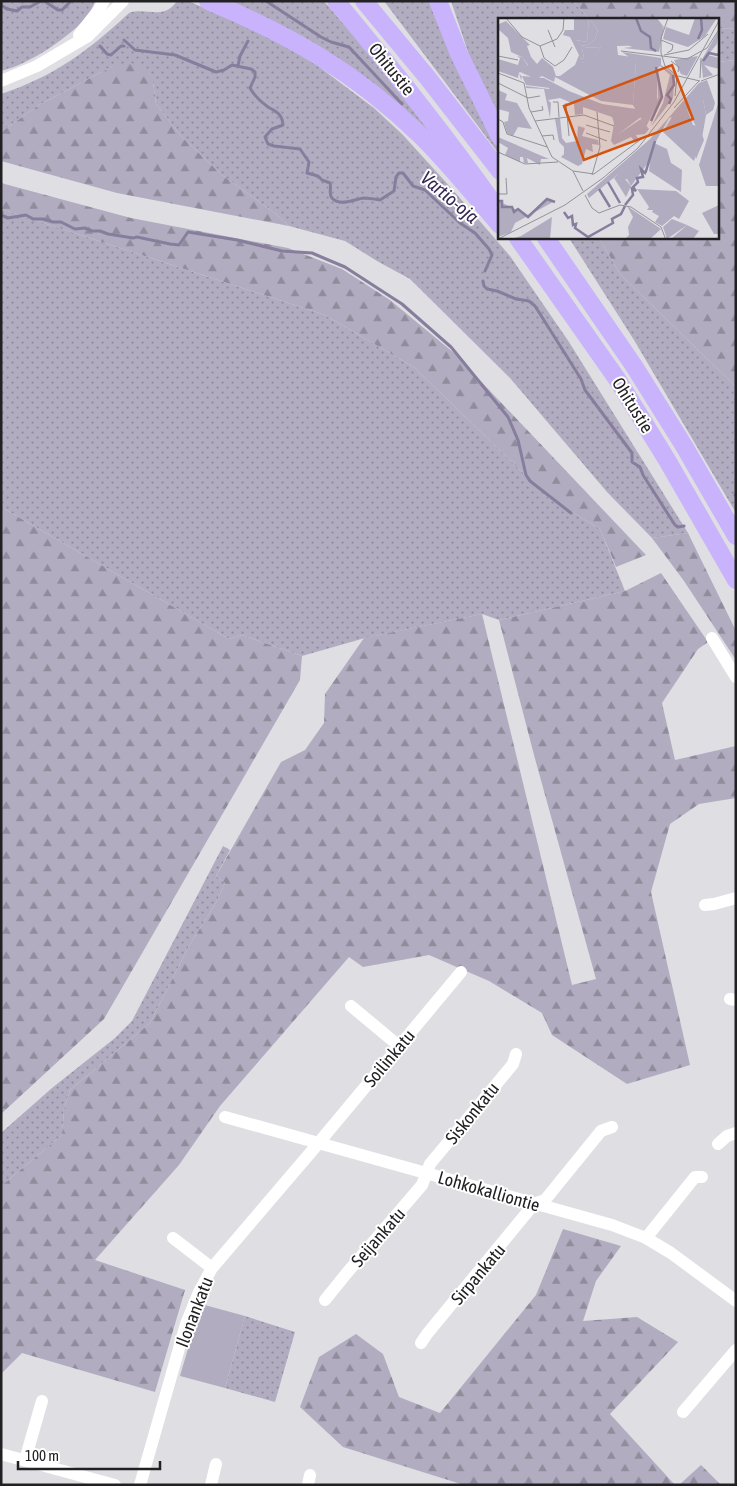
<svg xmlns="http://www.w3.org/2000/svg" width="737" height="1486" viewBox="0 0 737 1486" font-family="'Asap Condensed',sans-serif">
<style>
.grass{fill:url(#grass-dots)}
.forest{fill:url(#forest-firs)}
.garden{fill:#b2acc1}
.lines{fill:none;stroke-linecap:round;stroke-linejoin:round}
.stream{stroke:#877e9d;stroke-width:3}
.minor{stroke:#fff;stroke-width:12}
.highway{stroke:#c8b3fc;stroke-width:18}
.labels{text-anchor:middle;dominant-baseline:central;stroke-width:4;stroke-linejoin:round;paint-order:stroke}
.street-label{font-size:18px;fill:#212022;stroke:#fff}
.water-label{font-size:19px;font-style:italic;fill:#352652;stroke:#fff}
.inset-river{fill:none;stroke:#877e9d;stroke-width:2.5}
.inset-road{fill:none;stroke:#939296;stroke-width:1}
.view{fill:#d4530e;fill-opacity:0.15;stroke:#d4530e;stroke-width:2.5}
.inset-edge{fill:none;stroke:#212022;stroke-width:2.5}
</style>
<defs>
<pattern id="grass-dots" width="8" height="8" patternUnits="userSpaceOnUse" patternTransform="scale(1.25)"><rect width="8" height="8" fill="#b2acc1"/><path d="M2 2h.1M6 6h.1" fill="none" stroke="#908c9c" stroke-width="1.8" stroke-linecap="round"/></pattern>
<pattern id="forest-firs" width="22" height="20" patternUnits="userSpaceOnUse" patternTransform="scale(1.25)"><rect width="22" height="20" fill="#b2acc1"/><path d="M5 1l3.5 6h-7zM16 11l3.5 6h-7z" fill="#908c9c"/></pattern>
</defs>
<rect width="100%" height="100%" fill="#dfdee3"/>
<path class="grass" d="M1,1h94c-2,5 -4,10 -7,14 -16,21 -60,50 -87,56z
M177,1h11l64,27 58,32 64,48 29,27 49,54 58,67 59,86 119,191 -36,5 -45,-46 -97,-114 -100,-99 -33,-18 -32,-20 -56,-15 -13,-12 -54,-39 -41,-39 -25,-32 -3,-22 -40,-16 -74,39 -38,27v-38c54,-18 87,-43 128,-81 18,-6 34,8 48,-12z
M223,1h101l52,61 66,85 -28,-25z
M384,1h48l52,118 15,27v8z
M451,1h122l16,18h-89l-1,98 -26,-50z
M718,28l18,1v31l-18,2z
M1,209l324,106 90,53 134,130 51,31 25,62 -126,29 -17,-6 -117,24 -63,18 -60,-21 -13,4 -228,-132z
M569,238h30l21,36 116,113v126l-102,-173z
M223,846l7,4 -14,26 9,7 -8,18 -28,45 -39,77 -80,67 -6,19 -2,26 -61,51v-53l51,-45 63,-50 17,-17z
M245,1316l50,16 -20,70 -50,-14z"/>
<path class="forest" d="M573,1h163v28l-18,-1v-9h-129z
M736,60v327l-116,-113 -21,-36h119v-176z
M139,63l14,19 3,22 25,32 41,39 54,39 13,12 -172,-33 -116,-32v-29l38,-27 74,-39z
M1,183l130,35 157,30 54,21 48,31 64,53 192,202 -30,12 -16,-38 -51,-31 -134,-130 -90,-53 -324,-106z
M1,507l228,132 13,-4 60,21 -2,24 -196,339 -103,95z
M688,533l48,98v29l-52,-79 -32,-43z
M661,573l47,69 -10,7 -36,54 13,57 61,-14v52l-37,6 -29,20 -19,68 39,173 -63,19 -75,-49 -10,-22 -53,-32 -60,-26 -66,12 -14,-10 -129,149 -41,59 -84,95 90,30 -30,102 -133,-39 -21,21v-188l61,-51 2,-26 6,-19 80,-67 39,-77 28,-45 8,-18 -9,-7 65,-114 24,-12 19,-27 1,-29 39,-56 118,-24 90,371 24,-6 -62,-224 -35,-135 126,-29z
M563,1229l58,17 -25,35 -13,40 54,-4 41,25 -68,72 65,71h-211l-121,-38 -43,-40 19,-50 37,-23 27,20 16,43 41,16 96,-118z
M701,1465l20,20h-42z"/>
<path class="garden" d="M201,1304l44,12 -20,72 -45,-12z"/>
<g class="lines">
<path class="stream" d="M44,1l14,9h4l9,-9
M266,1l55,36 10,5 18,5 53,57
M1,5l6,4 10,2 5,-4h8l11,-6
M124,40l11,10 40,5 41,17 8,-2 8,-5 19,4 4,3v5l-5,11c4,7 11,14 18,19 8,5 14,6 15,18l-11,4 -7,8 3,7 6,2 26,3 9,13 -2,11 11,3 4,4 8,3c2,5 -2,11 2,15 8,9 22,1 32,0 5,0 10,1 16,2l14,-9 2,-14 3,-4h4l10,13 12,4 35,33 15,10 14,16 3,6 -7,16
M100,46l7,8 4,1 10,-9h3
M238,66l2,-10 8,-15
M1,215l7,3 18,-3 7,4h10l10,3h8l14,7 10,-1 7,3h8l8,3 25,4 4,-1 33,7 9,1 9,-13 49,8 45,11 30,2 33,14 57,37 49,43 57,70 10,23 8,35 4,6 41,32
M483,281l1,5 3,3 10,2 19,8 13,2 6,5 46,73 4,11 47,63v9l8,5 3,8 32,50 3,2 6,-1
M735,495h1"/>
<path class="minor" d="M79,35l19,-24 6,-10
M1,81l36,-15 51,-30 35,-35
M712,638l24,39
M705,905l9,-1 22,-6
M730,999l6,1
M351,1006l48,40
M225,1117l387,108 34,13 25,15 65,48
M718,1144l9,-8 9,-3
M173,1238l39,30
M646,1238l49,-61h7
M325,1300l21,-26 76,-89 8,-21 83,-100 3,-10
M421,1343l6,-9 107,-130 11,-4 56,-69 11,-4
M683,1412l53,-62
M1,1454l114,31
M25,1460l17,-59
M140,1485l46,-161 13,-32 13,-24 99,-116 150,-180
M211,1485l5,-21
M308,1485l2,-10"/>
<path class="highway" d="M208,1c81,33 148,72 211,133 29,28 54,60 81,91
M336,1c54,65 106,130 155,199
M364,1l63,76 73,94
M438,1l21,53 41,83
M518,238l99,141 50,81 69,120
M546,238l88,128 50,80 52,90"/>
</g>
<g class="labels">
<g class="street-label">
<text transform="translate(392 69) rotate(51)">Ohitustie</text>
<text transform="translate(633 405) rotate(58)">Ohitustie</text>
<text transform="translate(389 1058) rotate(-50)">Soilinkatu</text>
<text transform="translate(472 1113) rotate(-51)">Siskonkatu</text>
<text transform="translate(489 1191) rotate(16)">Lohkokalliontie</text>
<text transform="translate(378 1237) rotate(-49)">Seijankatu</text>
<text transform="translate(478 1274) rotate(-50)">Sirpankatu</text>
<text transform="translate(194 1312) rotate(-69)">Ilonankatu</text>
</g>
<g class="water-label">
<text transform="translate(450 197) rotate(40)">Vartio-oja</text>
</g>
</g>
<g transform="translate(498 18)">
<rect width="221" height="221" fill="#dfdee3"/>
<path d="M91,0l9,12 -3,9 -8,7 -7,-1 -5,-5 12,2zM197,0h22l-12,18 -17,11 -25,-8 3,-12 23,8zM166,8l-5,26 -36,-4 9,-1 -4,-2zM221,12l-2,14 -9,11 11,3v11l-15,-4 9,10 -10,3 -2,-17zM103,29l-9,15 -12,1v-4l4,-1 -2,-10zM124,34l39,6v7l14,10 -2,23 -22,29 12,-24 7,-28 -10,-9 -3,3v36l-11,22 -13,-22 3,-43zM19,38l5,1 6,9h-4l18,4v6l-6,3 -16,-7 -1,1 3,4 -1,3 -2,-8 -1,6 -20,-7v-12l20,6 2,-7zM200,38l-11,20 -6,-2 -7,-14zM24,58l22,2 25,13 -18,-6 -1,3 -24,-3zM209,62l8,23 -2,7 -7,5 -3,-16 -16,10 6,16 5,1 5,11 1,3 -8,19 -10,-45 -17,4 -15,27 -65,53 -2,-4 63,-55 49,-56zM126,160l7,8 -5,11 -10,-16zM174,201l15,6 -20,14 -4,-12z" fill="#b2acc1"/>
<path d="M76,0h83l6,8 -4,5 -2,14 -40,1 1,9 14,2 4,5 -3,43 -32,-4 -46,-24 -1,5 -12,-6v-6l-7,3 -12,-5 5,-3 -6,-8 -11,-5 -3,-14 -10,-9v-8l1,3 7,-3 24,24 -3,1 4,11 6,7 5,-6 11,9 3,9h4l15,-11 4,-10 -9,-18 -7,-2 2,-5h9zM91,0l9,12 -3,9 -8,7 -7,-1 -4,-5 11,2zM103,29l-9,14 -12,2v-4l4,-1 -2,-10zM159,51l5,28 -12,30 8,-30zM53,66l51,20 34,5 5,8 -24,18 24,-16 8,10 -4,5 -9,1 3,5 -3,3 -5,-6 -17,8 -3,-4 3,-18 -2,-6 -29,-10v7l-8,1 -1,-11 -14,-6 -12,2 3,3 -1,15 -6,-29 -18,-1v-2l23,3zM0,72l9,4 -2,6 12,3 15,26 -14,-2 -5,9 -6,-3 -3,-11 4,-1 1,-9 -11,-3zM198,72l7,9 3,16 -4,23 -15,-29zM220,86l1,82h-13l-7,-21zM180,89l8,7 9,19 3,16 -4,12 -31,-29zM62,100l2,20 4,5 11,-2 1,-15 7,2 -3,8 16,4 1,5 -7,-1 1,8 -7,-3 -4,15 -4,2 -17,-9 3,-3v-7l-5,-5 -4,-23zM0,119l37,16 14,6h-8l-1,6 -13,-7 1,5h-4l-1,-6h-3v5l-15,-7 3,-7 -10,-6zM154,124l15,7 4,14 11,7 -1,22 -32,-21 1,-11 -19,26 -4,-7 -11,2 -2,-3zM139,171l39,2 13,10 -10,18 -5,-3 -12,10 -7,-4 4,-6 -7,-4 1,-2h-6l2,-3zM49,181l6,3 -38,21 -4,9 -13,5v-36l30,14zM221,187v29h-5l-12,-21zM129,188l34,23 -11,10 -26,1 5,-5 -1,-8 5,-10zM54,199l-2,22h-39l10,-3zM189,207l12,6 -6,8h-22z" fill="#b2acc1" fill-rule="evenodd"/>
<path class="inset-river" d="M138,0l5,13 9,6 1,11 5,3M200,21l4,-9 -1,-12M205,43l6,-8 9,2 2,-3M171,86l2,-5 -4,-4 7,-10 -1,-10M153,103l11,-24 -6,-30M110,164l12,21M101,171l11,18M0,183h4v6h10l2,5 4,-3 10,8 19,-18 8,3M127,187l8,-10 -1,-6 4,2 -3,-4 5,-5 -1,-4 6,-1 -2,-8 4,4 1,-2 9,-30M66,194l4,6 4,-2 1,9 3,-1 -1,4 13,9 25,-14 -1,-4 9,-5 4,-8"/>
<path class="inset-road" d="M8,0l16,19 18,9 17,-7 6,-9 1,-12M170,0l-7,20v15l4,13 11,9M50,12l7,17M163,22l12,5 -1,5 -5,3M42,28l4,12 11,8 9,-6 8,-13M123,33l66,8 20,-11 13,-20M166,37l25,-5 19,-16M0,38l20,4M173,43l8,6 -1,5M0,55l26,10 5,25 23,49 21,14 21,3 50,-37M180,58l22,5M202,60l1,-20M203,63l19,-7M0,65l30,15 12,-2M177,78l2,-20M55,84h5l1,15M68,85l3,33M176,90l25,-27M33,94l12,-2 -1,-4M0,101l5,3 4,12 40,13M37,103l49,-6 30,11M88,107l24,7M88,115l21,8M44,118l11,-1 1,5M0,134l27,12 33,-2M75,153l10,20M94,157l8,-28 -3,-35M0,176h9l-1,-16M87,177l7,13 7,5 21,-8 11,2 30,20 5,13M0,221l67,-34 38,-27 35,-30 36,-46 46,-83"/>
<path class="view" d="M174,47l21,54 -109,41 -20,-54z"/>
<rect width="221" height="221" class="inset-edge"/>
</g>
<rect width="737" height="1486" fill="none" stroke="#212022" stroke-width="5"/>
<path d="M18 1461v8h142v-8" fill="none" stroke="#212022" stroke-width="2.5"/>
<text x="25" y="1461" font-size="15" fill="#212022" stroke="#ffffff" stroke-width="4" paint-order="stroke">100 m</text>
</svg>
